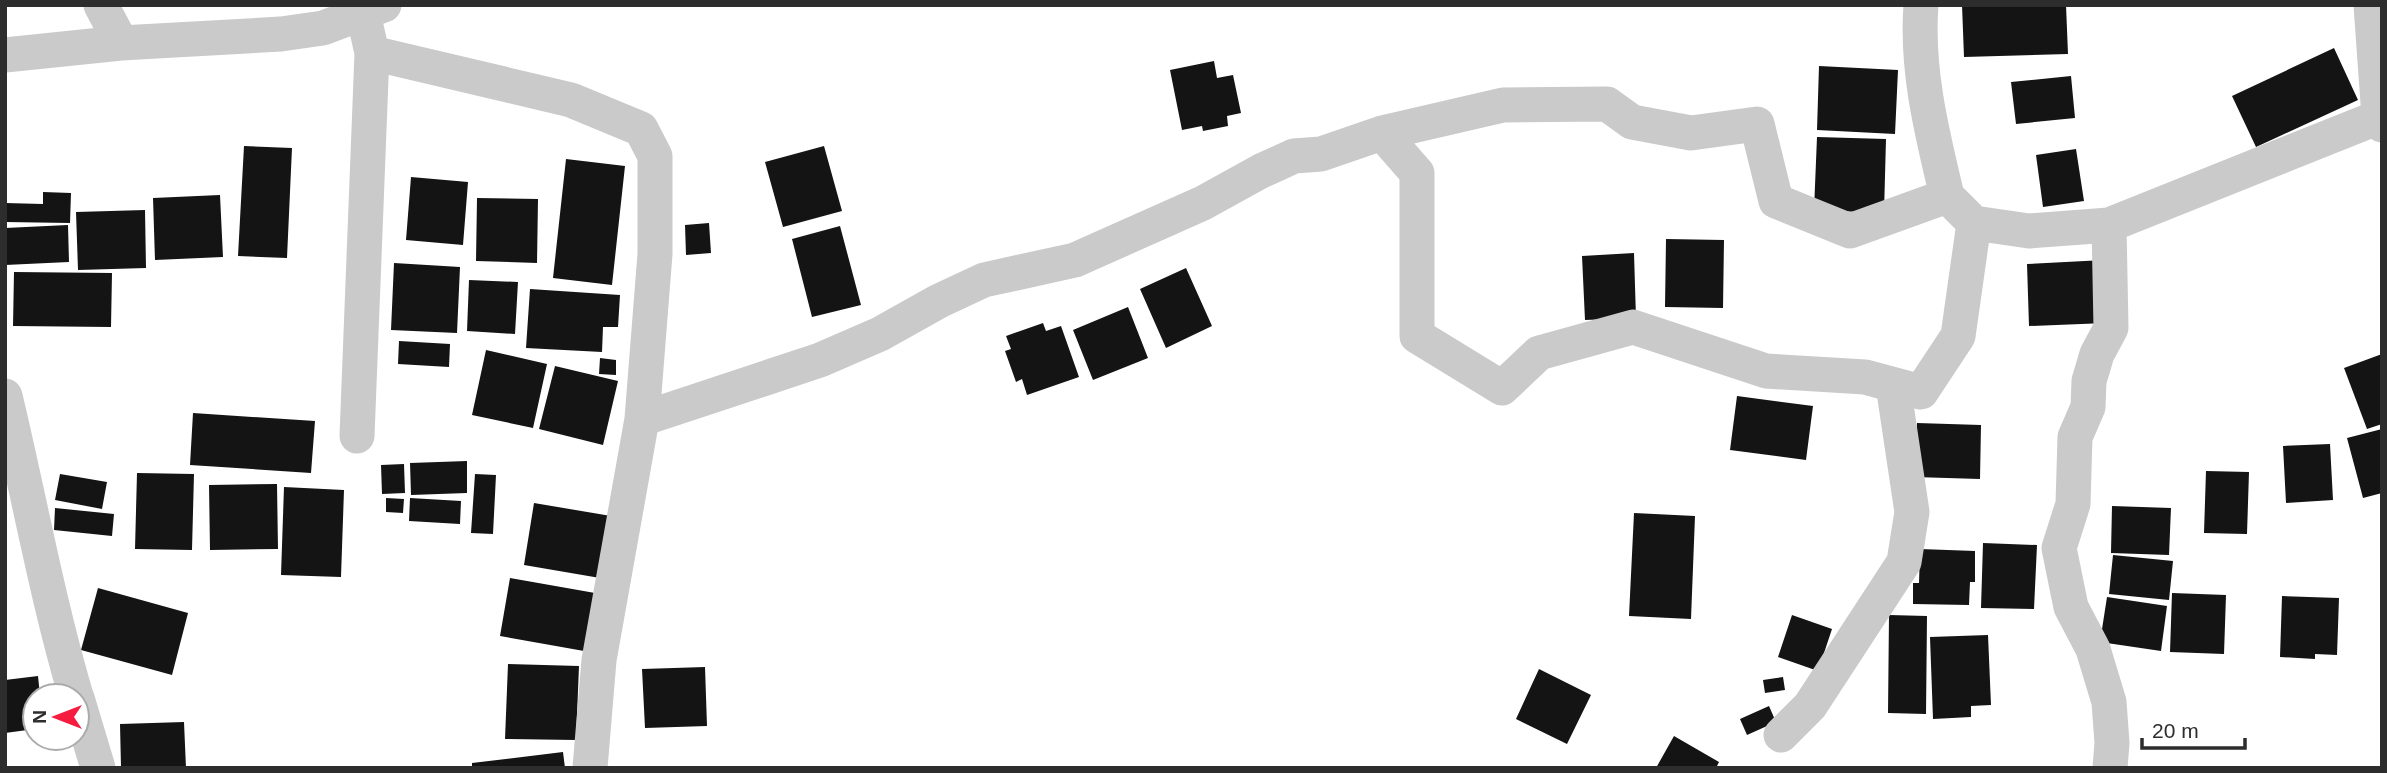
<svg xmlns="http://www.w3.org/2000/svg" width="2387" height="773" viewBox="0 0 2387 773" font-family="Helvetica,sans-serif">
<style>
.building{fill:#141414}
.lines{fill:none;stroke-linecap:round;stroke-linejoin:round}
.minor{stroke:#cacaca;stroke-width:35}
</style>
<rect width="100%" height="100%" fill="#fff"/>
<path class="building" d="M1962,5h104l2,49 -104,3z
M2334,48l24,52 -102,47 -24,-51z
M1214,61l3,17 16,-3 8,38 -14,3 1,10 -25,5 -1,-5 -20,4 -12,-60z
M1819,66l79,4 -3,64 -78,-4z
M2071,76l4,42 -59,6 -5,-42z
M1817,137l69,2 -2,74 -70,-3z
M244,146l48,2 -5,110 -49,-2z
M824,146l18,65 -59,16 -18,-65z
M2076,149l8,52 -41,6 -7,-52z
M566,159l59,7 -13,119 -59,-7z
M411,177l57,5 -5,63 -57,-5z
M43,192l28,1 -1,30 -65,-1v-19l38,1z
M220,195l3,62 -68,3 -2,-62z
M477,198l61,1 -1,64 -61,-2z
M145,210l1,58 -68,2 -2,-58z
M709,223l2,30 -25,2 -1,-30z
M68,225l1,37 -64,3v-37z
M840,226l21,79 -49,12 -20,-78z
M1666,239l58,1 -1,68 -58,-1z
M1634,253l2,65 -51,2 -3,-64z
M2104,260l2,63 -77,3 -2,-62z
M394,263l66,4 -3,66 -66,-3z
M1186,268l26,58 -46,22 -26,-59z
M14,272l98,1 -1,54 -98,-1z
M469,280l49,2 -3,52 -48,-3z
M530,289l90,6 -2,32h-15l-1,25 -76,-4z
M1128,307l20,51 -55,22 -20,-50z
M1043,323l3,8 15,-5 18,51 -52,18 -5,-16 -6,3 -11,-31 6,-2 -5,-13z
M399,341l51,3 -1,23 -51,-3z
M486,350l61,14 -14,64 -61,-13z
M2382,354v70l-15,5 -23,-61z
M600,358l16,2v15l-17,-1z
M555,366l63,15 -15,64 -64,-16z
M1737,396l76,10 -7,54 -76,-10z
M193,413l122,8 -4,52 -121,-8z
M1917,423l64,2 -1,54 -66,-2z
M2382,429v64l-19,5 -16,-60z
M2330,444l3,56 -47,3 -3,-57z
M467,461v32l-56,2 -1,-32z
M404,464l1,29 -23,1 -1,-29z
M2206,471l43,1 -2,62 -43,-1z
M137,473l57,1 -2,76 -57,-1z
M60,474l47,8 -5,27 -47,-9z
M475,474l21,1 -3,59 -22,-1z
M277,484l1,65 -68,1 -1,-65z
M284,487l60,3 -3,87 -60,-2z
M386,498l18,1 -1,14 -17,-1z
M410,498l51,3 -1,23 -51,-3z
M534,503l77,13 -11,62 -76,-13z
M2112,506l59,2 -2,47 -58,-2z
M55,508l59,6 -2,22 -58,-6z
M1634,513l61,3 -4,103 -62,-3z
M1983,543l54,2 -3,64 -53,-1z
M1920,549l55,2v31h-5l-1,23 -56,-1v-21h6z
M2113,555l60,6 -4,39 -60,-6z
M510,578l85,15 -11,58 -84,-15z
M98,588l90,25 -16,62 -91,-25z
M2172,593l54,2 -2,59 -54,-2z
M2282,596l57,2 -2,57 -22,-1v5l-35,-2z
M2107,597l60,9 -6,45 -61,-9z
M1792,615l40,14 -14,42 -40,-14z
M1889,615l38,1 -1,98 -38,-1z
M1988,635l3,70 -20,1v11l-38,2 -3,-82z
M508,664l71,2 -3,74 -71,-1z
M705,667l2,59 -62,2 -3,-59z
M1539,669l52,26 -24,49 -51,-25z
M38,676l2,20h-5v33l-30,4v-53z
M1783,677l2,13 -20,3 -2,-13z
M1769,706l7,16 -29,13 -7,-16z
M184,722l2,46 -65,-1 -1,-43z
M1674,736l45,26 -3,6h-60z
M563,752l2,16h-93v-5z"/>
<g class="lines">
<path class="minor" d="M101,5l20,38
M1921,5c-5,65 11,128 26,191
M2371,5l8,112 3,8
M372,53l199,47 70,29 14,27v98l-13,165 -43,241 -9,108
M5,55l116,-12 160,-9 42,-6 61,-23
M1382,133l35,40v163l85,52 37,-35 94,-26 133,44 99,6 56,15 37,-56 16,-113
M2109,225l270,-108
M5,396c24,100 42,202 71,300
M642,419l178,-59 60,-26 59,-33 45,-21 91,-20 128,-57 58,-32 33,-15 27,-2 61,-21 121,-28 104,-1 25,18 59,11 66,-9 19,77 74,30 97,-35 27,27 55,8 80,-6 2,103 -14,26 -8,27 -1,26 -13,30 -2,67 -14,44 12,59 22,42 16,53 3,41 -2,25
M357,436l15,-383 -9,-40
M77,698l21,70
M1781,735l29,-29 94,-144 8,-50 -19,-127"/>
</g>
<rect width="2387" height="773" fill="none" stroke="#2d2d2d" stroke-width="14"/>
<g transform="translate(56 717) rotate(270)"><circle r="33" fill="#ffffff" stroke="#ababab" stroke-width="2"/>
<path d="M0-5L12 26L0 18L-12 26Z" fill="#f61c40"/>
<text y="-10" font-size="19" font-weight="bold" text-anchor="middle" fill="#2d2d2d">N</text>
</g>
<path d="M2142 738v10h103v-10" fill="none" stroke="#2d2d2d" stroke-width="3.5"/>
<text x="2152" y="738" font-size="21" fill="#2d2d2d" stroke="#ffffff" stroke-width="5" paint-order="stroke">20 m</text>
</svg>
